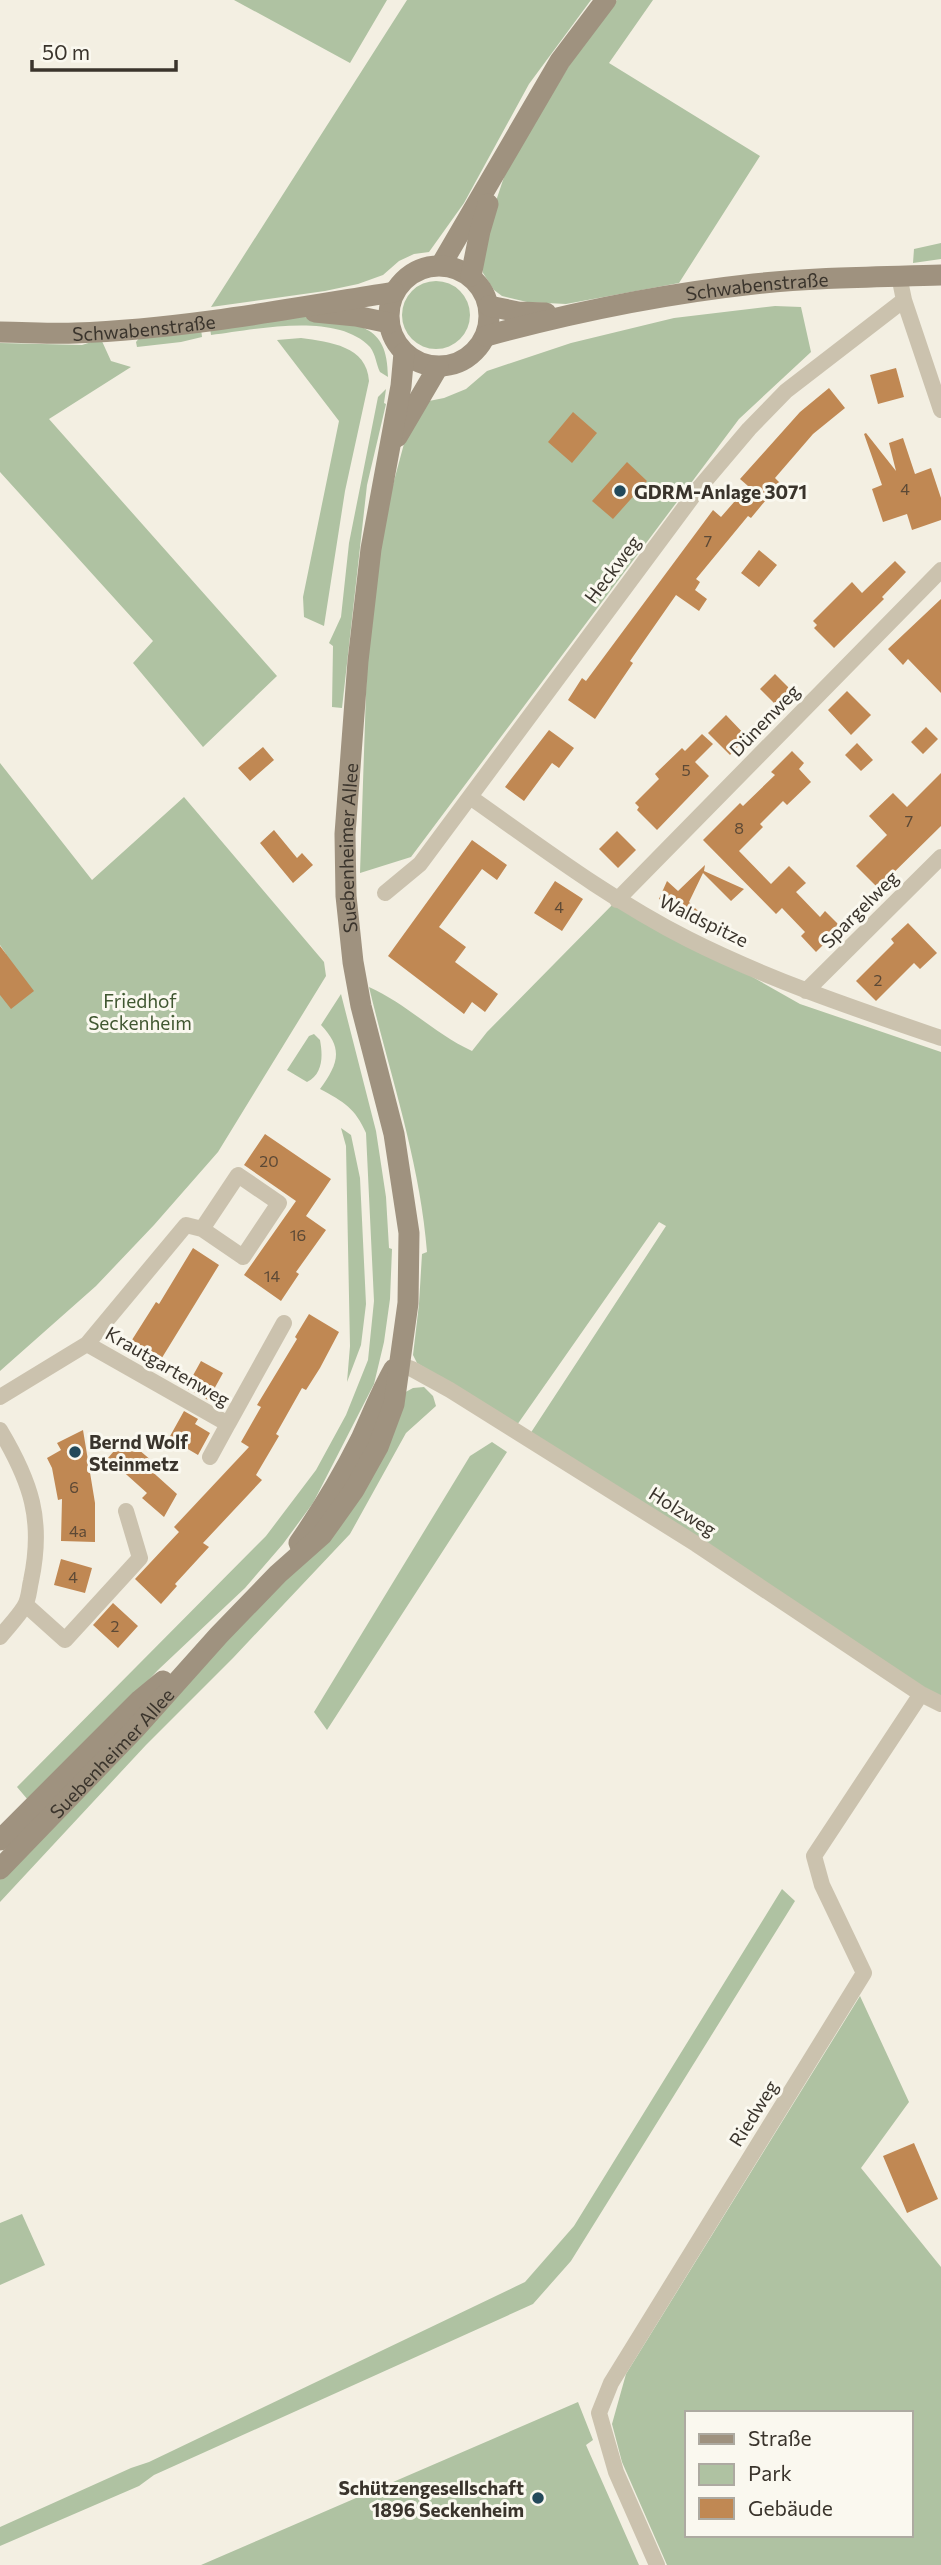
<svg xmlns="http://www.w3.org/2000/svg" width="941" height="2565" viewBox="0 0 941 2565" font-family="Commissioner,sans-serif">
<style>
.green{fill:#afc2a2;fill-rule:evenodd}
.building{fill:#c08853}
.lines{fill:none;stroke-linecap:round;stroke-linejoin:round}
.street{stroke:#cbc2ae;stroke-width:16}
.secondary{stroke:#9f927f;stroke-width:21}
.poi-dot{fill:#23495a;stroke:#faf8ef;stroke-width:2.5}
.labels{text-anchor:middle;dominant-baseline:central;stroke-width:6;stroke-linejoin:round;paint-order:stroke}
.number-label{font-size:16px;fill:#5c4936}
.street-label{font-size:19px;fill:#3a342c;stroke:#faf8ef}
.poi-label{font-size:19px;font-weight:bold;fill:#3a342c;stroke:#faf8ef;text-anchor:start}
.park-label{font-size:19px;fill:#405731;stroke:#faf8ef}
</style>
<rect width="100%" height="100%" fill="#f3efe2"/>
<path class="green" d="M234,0h153l-37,63z
M407,0h184l-62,84 -65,119 -35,49 -15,2 -15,7 -16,14 -25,9 -33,7 -114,16z
M617,0h36l-44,63 151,93 -81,127 -113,21 -39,-2 -25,-6 -8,-6 -11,-17 -3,-14 3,-19 24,-72 77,-127z
M941,243v16l-28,4 1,-14z
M402 315a34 34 0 1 1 68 0a34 34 0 1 1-68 0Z
M775,306l26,1 10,45 -72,67 -328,438 -51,16 7,-211 8,-86 16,-84 14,-52 19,-38 20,-4 22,-9 21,-18 84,-28 103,-25z
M314,316c43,10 74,6 74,61l-8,-5c-4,-8 -4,-17 -10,-25 -34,-36 -116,-17 -159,-12l-1,-7 41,-7z
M201,329l1,8 -21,5 -44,5 -1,-5 5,-6z
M301,338c29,4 66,8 68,43l-24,110 -21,135 -20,-9 -1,-20 36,-176 -62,-81z
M101,339l10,22 20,6 -82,52 228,257 -74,71 -70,-84 20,-22 -153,-169v-129l82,2z
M386,389l-2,14 2,1 -19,81 -25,223 -10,-1 1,-61 -4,-3 12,-26 8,-74 29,-146z
M0,763l92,117 92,-83 140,165 2,14 -108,176 -64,73 -58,61 -96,85v-412l6,-5 -6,-9z
M617,900l183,104 141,48v644l-20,-8 -391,-254 136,-208 -7,-4 -142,203 -100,-62 -4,-8 6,-51 3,-50 5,-2c-7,-90 -37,-177 -58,-265 38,17 66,47 103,64l15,-19z
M341,994l35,137 10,66 3,51 3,1 -2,50 -6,43 -10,42 -61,119 -30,41 -38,44 -87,82 -47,50 -83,80 -11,-13 249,-251 50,-66 30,-55 22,-55 6,-59 -8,-168c-11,-25 -22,-31 -46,-44 18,-25 24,-40 1,-64z
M314,1034l6,6c3,16 3,34 -13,42l-20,-12 22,-34z
M341,1128l10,7 9,43 6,126 -5,41 -14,37 3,-36 -4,-200z
M424,1387l9,9 3,10 -30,27 -56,101 -117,124 -87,87 -146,157v-23l220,-235 91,-90 89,-159 13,-7z
M492,1442l15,10 -180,278 -13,-18 156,-256z
M782,1889l13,12 -224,360 -38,43 -379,171 -15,11 -139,60v-19l131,-59 18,-6 376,-180 49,-56z
M860,1996l49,106 -48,66 80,99v298h-274l-45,-103 -10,-38 14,-50zM687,2413h224v122h-224z
M22,2214l23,51 -45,20v-62z
M578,2402l15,38 -7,5 53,120h-438z"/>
<path class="building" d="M896,368l8,29 -26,7 -8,-29z
M829,388l16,20 -32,26 -38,44 5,5 -29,35 -3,-2 -52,63 4,3 -5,8 12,9 -8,12 -23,-16 -46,66 3,2 -38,56 -27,-19 14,-22 4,3 127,-171 8,7 27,-31 -8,-7 60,-67z
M573,412l24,21 -25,30 -24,-21z
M866,433l30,38 -7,-28 14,-5 12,36 16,-6 10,30v22l-29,10 -5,-16 -24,8 -11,-33 10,-4 -18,-51z
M627,462l20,19 -34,38 -21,-18z
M759,550l18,15 -18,22 -18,-14z
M895,561l11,11 -24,25 2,2 -50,49 -20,-20 3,-3 -4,-4 39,-39 10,11z
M941,599v94l-33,-34 -5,6 -15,-16z
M775,674l20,20 -15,15 -20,-20z
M847,691l24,24 -20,20 -23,-25z
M726,715l21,22 -17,18 -22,-22z
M926,727l12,12 -15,15 -12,-12z
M549,730l25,18 -15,20 -7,-5 -28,38 -19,-14z
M702,734l11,10 -18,18 14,14 -52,54 -20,-20 2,-3 -4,-4 24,-24 -4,-5 27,-26 3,3z
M857,743l16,17 -12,11 -16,-16z
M263,747l11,13 -24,21 -12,-13z
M792,751l12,12 -5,6 12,13 -24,23 -4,-4 -23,23 3,3 -24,24 32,33 18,-18 17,17 -10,9 24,25 5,-6 16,16 -25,25 -15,-16 4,-4 -23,-24 -6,6 -73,-74 37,-37 3,3 32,-31 -4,-3z
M941,773v53l-63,62 -22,-22 31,-31 -18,-19 24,-23 14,14z
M274,830l23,28 5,-5 11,12 -20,18 -33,-40z
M617,831l19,19 -18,18 -19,-19z
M472,840l35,25 -10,15 -15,-11 -43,58 27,20 -11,15 43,32 -13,18 -13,-10 -8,12 -76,-58z
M705,865l-1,6 40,18 -13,12 -28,-28 -14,29 17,17 -1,2 -46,-22 8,-18 11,10z
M555,881l28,18 -21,32 -28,-18z
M908,923l29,30 -17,16 -6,-6 -38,38 -20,-20 38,-38 -3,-4z
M0,946l34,45 -23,18 -11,-14z
M265,1134l66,45 -25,37 20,14 -30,42 3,2 -18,27 -37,-26 52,-74 -52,-36z
M193,1248l26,17 -59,96 -30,-18 26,-41 3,2z
M309,1314l30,18 -19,36 -14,22 -4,-2 -26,46 3,2 -23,39 6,5 -59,63 6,4 -34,37 2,2 -16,18 -26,-25 44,-47 -5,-5 75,-80 -8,-5 20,-35 -4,-2 40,-66 -2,-2z
M201,1361l22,12 -15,27 -22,-12z
M184,1411l14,8 -3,5 15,9 -12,22 -29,-17z
M83,1430l12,73v39l-34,-1 1,-42 -4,1 -6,-32 -5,-10 14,-8 -4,-7z
M125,1438l27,23 -5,6 30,27 -13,23 -22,-19 5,-5 -39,-35z
M61,1559l31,9 -7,25 -31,-8z
M113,1603l25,23 -20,22 -25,-23z
M914,2143l24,56 -31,14 -24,-57z"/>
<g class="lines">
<path class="street" d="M899,276l5,24 37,110
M470,797c71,50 141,103 218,142 81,41 168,70 253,99
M385,893l35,-29 279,-376 50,-59 37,-38 118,-91
M617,900l324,-330
M806,991l135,-134
M238,1175l41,28 -36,54 -41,-28z
M87,1344l141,80 -18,33
M398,1364l14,5 38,21 246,154 225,150 20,10
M0,1397l87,-53 99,-119 16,4
M228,1424l56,-101
M0,1430c31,52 44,90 31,151 -2,8 -2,19 -7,26 -7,11 -16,20 -24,30
M26,1605l39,35 75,-82 -14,-47
M657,2565l-41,-93 -17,-59 12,-30 253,-410 -42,-88 -8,-29 107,-162"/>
<g class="secondary">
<path d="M441,265l119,-204 46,-61"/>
<circle cx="439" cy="316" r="50"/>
<path d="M471,276l9,-45 8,-27"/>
<path d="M489,306l29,6 28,1"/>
<path d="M315,312l41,4 33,7"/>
<path id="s1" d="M0,332c25,0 50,2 75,1 107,-4 214,-24 319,-41"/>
<path id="s2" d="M486,336c88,-24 177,-42 268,-52 62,-7 125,-7 187,-9"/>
<path d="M397,437l41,-70"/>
<path d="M299,1543c23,-33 44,-68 62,-104 11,-24 20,-47 33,-70"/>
<path d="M0,1840l140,-140 23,-19"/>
<path id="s3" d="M0,1869l135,-140 84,-94 59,-61 44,-39 32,-45 24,-43 16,-43 14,-101 1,-70 -15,-99 -33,-128 -8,-44 -7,-66 -1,-62 13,-173 13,-112 30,-163 3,-33"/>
</g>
</g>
<g class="poi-dot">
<circle cx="620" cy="491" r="7"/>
<circle cx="75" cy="1452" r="7"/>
<circle cx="538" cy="2498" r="7"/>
</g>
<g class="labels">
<g class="number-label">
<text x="905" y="488">4</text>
<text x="708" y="540">7</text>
<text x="686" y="769">5</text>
<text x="909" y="820">7</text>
<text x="739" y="827">8</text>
<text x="559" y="906">4</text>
<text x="878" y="979">2</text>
<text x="269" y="1160">20</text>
<text x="298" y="1234">16</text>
<text x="272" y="1275">14</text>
<text x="74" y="1486">6</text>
<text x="78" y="1530">4a</text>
<text x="73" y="1576">4</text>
<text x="115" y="1625">2</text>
</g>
<g class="street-label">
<text stroke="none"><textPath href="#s2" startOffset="276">Schwabenstraße</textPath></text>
<text stroke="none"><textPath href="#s1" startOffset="144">Schwabenstraße</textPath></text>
<text transform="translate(612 569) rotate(-53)">Heckweg</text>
<text transform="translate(764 720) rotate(-46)">Dünenweg</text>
<text stroke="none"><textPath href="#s3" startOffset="1178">Suebenheimer Allee</textPath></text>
<text transform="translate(859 909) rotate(-45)">Spargelweg</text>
<text transform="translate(704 920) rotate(26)">Waldspitze</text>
<text transform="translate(168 1366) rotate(30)">Krautgartenweg</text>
<text transform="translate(683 1511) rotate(32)">Holzweg</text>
<text stroke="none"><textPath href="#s3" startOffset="161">Suebenheimer Allee</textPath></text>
<text transform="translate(753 2113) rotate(-58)">Riedweg</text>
</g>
<g class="poi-label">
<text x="634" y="491">GDRM-Anlage 3071</text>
<text x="89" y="1441">Bernd Wolf<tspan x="89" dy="22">Steinmetz</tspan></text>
<text x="524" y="2487" text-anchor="end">Schützengesellschaft<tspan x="524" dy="22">1896 Seckenheim</tspan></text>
</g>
<g class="park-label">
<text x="140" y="1000">Friedhof<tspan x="140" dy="22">Seckenheim</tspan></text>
</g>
</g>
<rect x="685" y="2411" width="228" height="126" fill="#faf8ef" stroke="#adaaa1" stroke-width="2"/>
<rect x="699" y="2434" width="35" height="10" fill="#9f927f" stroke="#adaaa1" stroke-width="2"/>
<text x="748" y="2446" font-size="21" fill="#3a342c">Straße</text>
<rect x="699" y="2464" width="35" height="21" fill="#afc2a2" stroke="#adaaa1" stroke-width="2"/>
<text x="748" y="2481" font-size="21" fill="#3a342c">Park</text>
<rect x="699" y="2498" width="35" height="21" fill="#c08853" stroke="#adaaa1" stroke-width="2"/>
<text x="748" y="2516" font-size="21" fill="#3a342c">Gebäude</text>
<path d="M32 60v10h144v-10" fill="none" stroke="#3a342c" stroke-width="3.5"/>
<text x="42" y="60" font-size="21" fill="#3a342c" stroke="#faf8ef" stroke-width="5" paint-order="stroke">50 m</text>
</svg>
